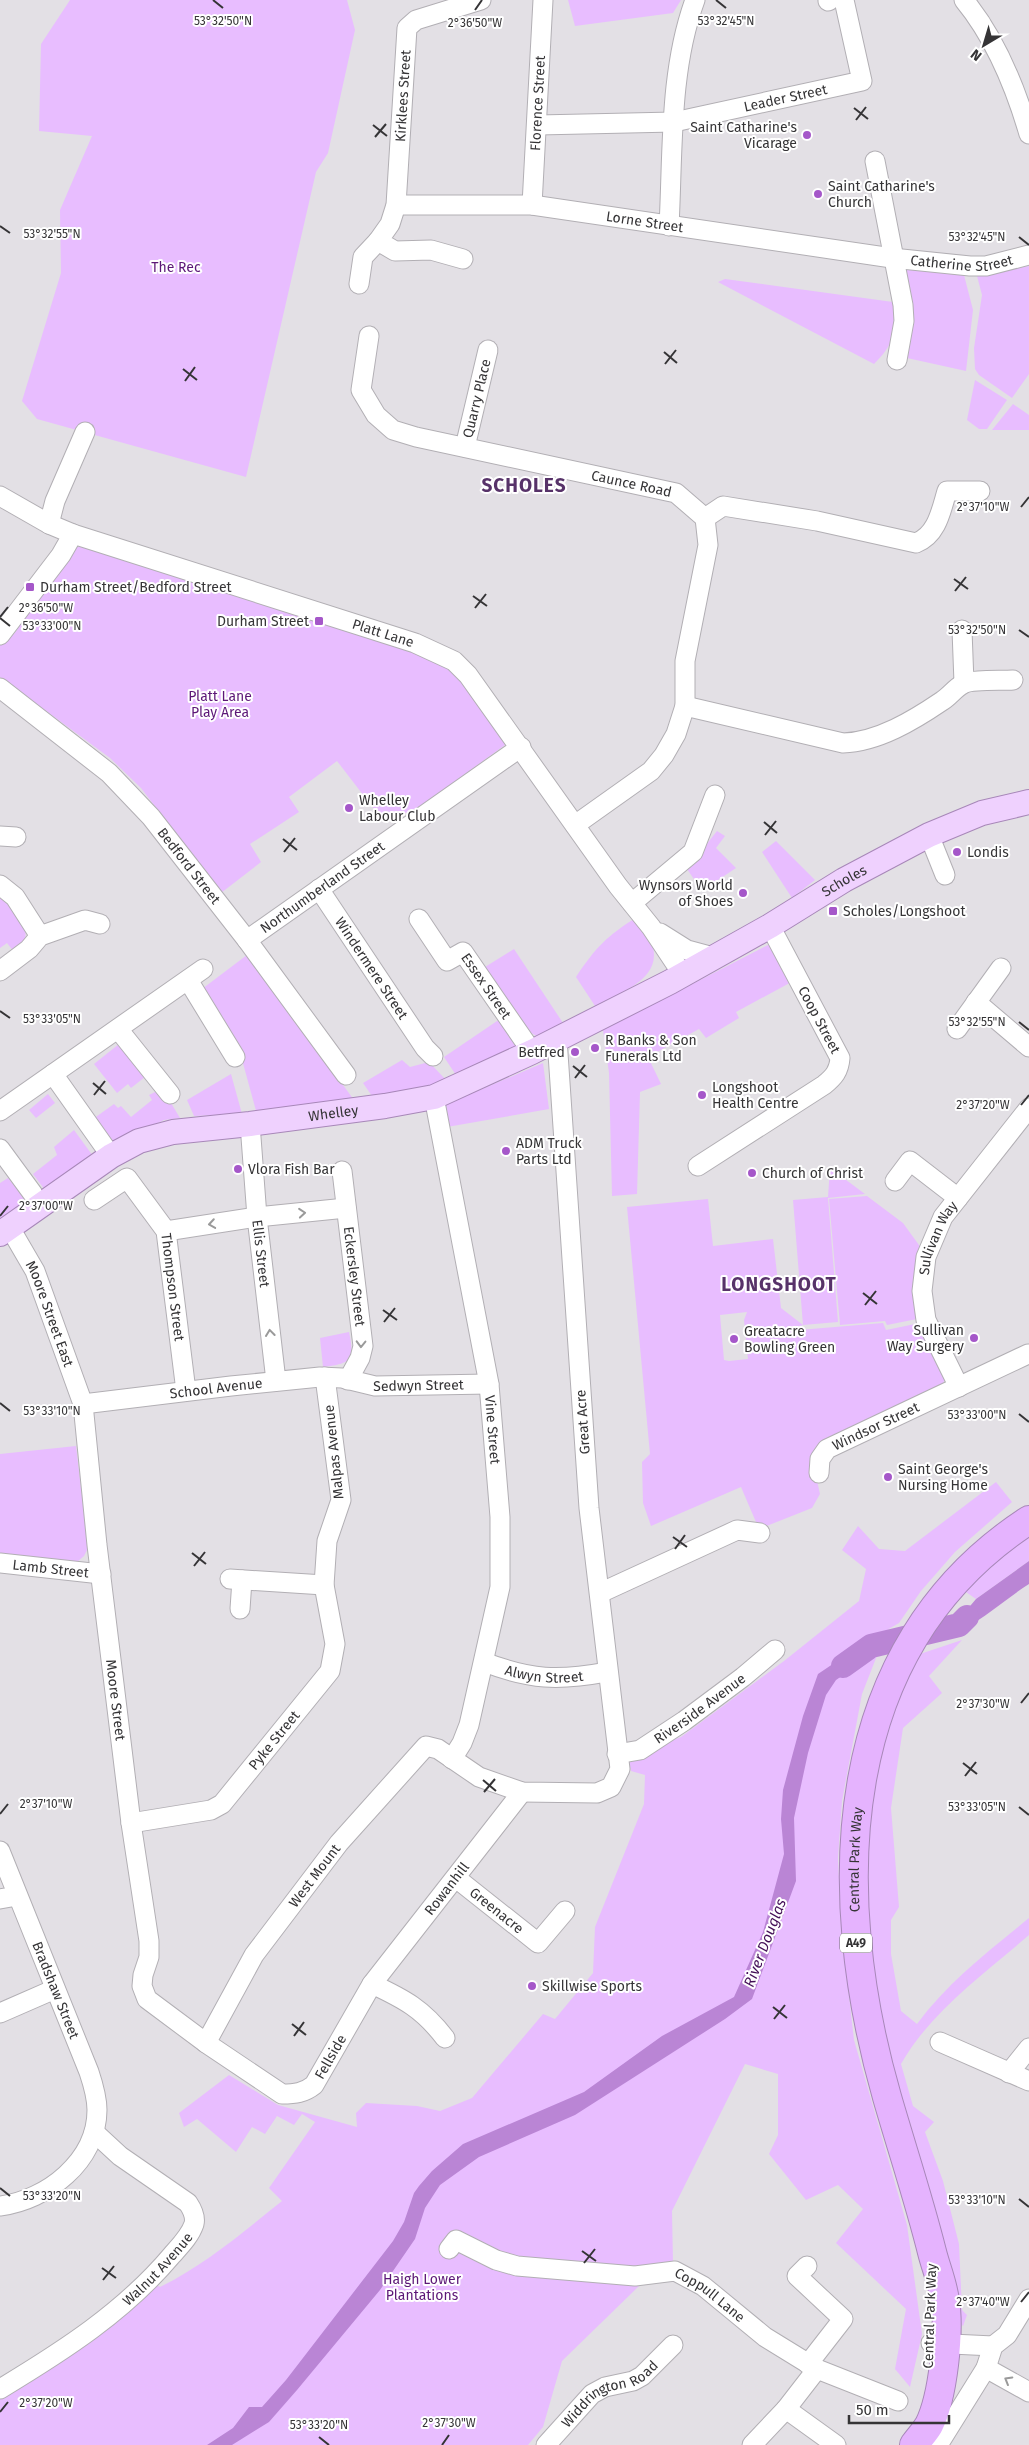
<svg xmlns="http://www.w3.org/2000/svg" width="1029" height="2445" viewBox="0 0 1029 2445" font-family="'Fira Sans',sans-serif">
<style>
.green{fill:#e8bdff;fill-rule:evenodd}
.water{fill:#ba85d5}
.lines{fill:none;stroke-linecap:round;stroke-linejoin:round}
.river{stroke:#ba85d5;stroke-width:24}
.minor-casing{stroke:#b2afb4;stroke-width:21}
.major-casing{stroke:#a787b8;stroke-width:26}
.highway-casing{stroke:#a787b8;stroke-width:30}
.minor{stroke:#fff;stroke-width:19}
.major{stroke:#efd1fe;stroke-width:24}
.highway{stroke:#e5b3fe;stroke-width:28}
.oneway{stroke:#9a9a9a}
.ticks{fill:none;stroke:#353436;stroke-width:2}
.poi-dot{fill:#a557c9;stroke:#fff;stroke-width:2}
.labels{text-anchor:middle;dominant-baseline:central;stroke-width:4;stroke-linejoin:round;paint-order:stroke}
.shield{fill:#fff;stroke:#727172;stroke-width:1}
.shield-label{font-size:12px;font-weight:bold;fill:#353436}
.street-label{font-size:14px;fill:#353436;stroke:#fff}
.poi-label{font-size:14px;fill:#353436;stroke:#fff;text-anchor:start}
.park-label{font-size:14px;fill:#5c1777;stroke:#fff}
.water-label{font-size:15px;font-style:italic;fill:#441058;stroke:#fff}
.district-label{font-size:19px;font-weight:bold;letter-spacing:1px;fill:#573269;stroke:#fff}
.ticks-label{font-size:12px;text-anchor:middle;fill:#353436;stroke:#fff;stroke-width:4;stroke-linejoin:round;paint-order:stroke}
</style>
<rect width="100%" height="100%" fill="#e3e0e5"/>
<path class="green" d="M70,0h277l8,30 -27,123 -12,19 -70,305 -209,-58 -15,-18 39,-128 -1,-63 32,-74 -53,-5 2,-87z
M568,0h113l-8,13 -98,13z
M905,266l59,9 9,35 -7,61 -59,-13 6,-48z
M1029,266v108l-17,24 -33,-23 -4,-6 -1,-21 8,-53 -5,-19z
M725,279l168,23c7,27 0,43 -19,62l-156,-82z
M975,380l32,20 -20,29h-8l-12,-9z
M1013,404l16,11v15h-37z
M86,543l329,104 50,29 44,66 -89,65 -36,15 -47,-61 -48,36 10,15 -49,32 11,18 -40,31 -80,-105 -31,-30 -110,-81v-33c12,-5 21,-16 23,-29l53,-67z
M717,831l8,5 -9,12 20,20 -30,20h-6l-13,-19z
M776,841l39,39 -23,18 -30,-46z
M0,895l26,32 -1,16 -11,9 -7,-9 -7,5z
M637,917c5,9 11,18 15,27 12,35 -33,49 -57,62l-19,-29c20,-30 31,-41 61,-60z
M770,944l27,35 -61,33 3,6 -33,20 -7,-9 -51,28 13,27 -21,8 -3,102 -25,2 -3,-123 -6,-43z
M514,949l49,74 -25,14 -10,-6 -43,-64z
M247,955l110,149 -99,14 -17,-62 -39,-67z
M500,1019l18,27 -60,32 -14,-21z
M119,1044l26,33 -14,11 -3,-4 -11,9 -23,-29z
M402,1060l8,7 19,-5 18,19 -5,5 -68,13 -11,-16z
M543,1063l6,46 -102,18 -5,-21z
M231,1074l11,40 -48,2 -7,-16z
M155,1092l13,6 12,20 -16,2 -50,26 -21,-27 21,-15 4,4 3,-2 10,11 21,-17 -3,-5z
M48,1094l7,9 -19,15 -7,-8z
M74,1130l19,26 -48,34 -12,-16 24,-19 -3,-8z
M830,1168l35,26 -37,4 10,124 -35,3 -16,6 96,-8 3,7 34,-7 25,55 -4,11 -121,56 -4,31 4,18 -8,14 -53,21 -18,-42 -90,39 -8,-23 -1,-41 8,-8 -23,-247 81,-8 5,47 60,-7 8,69 22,17 -10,-125 35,-3zM747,1312l-3,8 4,39 -19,2 -5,-1 -4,-45z
M8,1178l20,25 -28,19v-39z
M867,1196l36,27 21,29 -2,66 -35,7 -2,-4 -45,4 -11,-126z
M349,1332c6,28 2,32 -26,35l-3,-29z
M76,1446l12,102 -4,8 -7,6 -77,-7v-101z
M996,1482l16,20 -57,50 -34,39 -22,32 -12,7 -25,64 -20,107 -4,57 3,66 13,116 53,185 15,109 -12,53 -15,-18 11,-60 -70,-66 27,-34 -25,-24 -32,15 -37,-46 9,-19v-61l-33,-10 -73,147 1,52 -35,24 -76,74 -19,66 -15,18h-528v-51l154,-111 6,4c46,-23 82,-54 122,-86l-13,-13 46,-66 -13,-8 -8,11 -17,-9 -12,18 -13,-7 -16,25 -39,-33 -13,8 -5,-14 50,-38 49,30 79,22 -1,-14 10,-10 51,3 23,5 32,-13 71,-84 12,5 38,-46 2,-46 49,-123 1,-29 -14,-4 -2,-10 4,-7 48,-17 103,-76 75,-60 7,-32 -24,-19 16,-24 21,23 26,2z
M1029,1533v28l-53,38 -13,-9z
M962,1640l-33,36 13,17 -39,35 -12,80 8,99 -8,13v34l10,57 16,13c31,-42 72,-73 112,-106v17c-45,39 -98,76 -128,129l12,42 21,16 -9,10 18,49 16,63 3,66 5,5 -4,11 -11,-10 -69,-257 -21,-167 16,-153 39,-84z"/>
<path class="water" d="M1029,1561v23c-19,12 -36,27 -55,39 -14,9 -29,14 -44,20l12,-17 18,-8 16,-19z
M867,1641l6,14 -37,25 -10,15 -18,58 -14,65 2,63 -44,118 -27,20 -150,96 -96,42 -39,28 -15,23 -10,31 -35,51 -83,100 -28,32 -37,23h-25l26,-17 16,-21h13l24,-27 107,-139 11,-19 10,-29 5,-7 13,-15 31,-27 121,-52 78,-56 72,-39 29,-65 21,-78 -3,-35 2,-29 20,-74 15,-42z"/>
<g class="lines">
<path class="river" d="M843,1666l28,-20 88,-21 8,-8"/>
<defs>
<g id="minor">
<path d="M964,0c32,39 51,86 65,134"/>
<path d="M828,1l2,-1"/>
<path id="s1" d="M538,125l136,-3 188,-41 -18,-81"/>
<path d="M875,161l28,144 1,16 -7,39"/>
<path id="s2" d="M396,205h136l360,53 78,8h16l43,-11"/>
<path id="s3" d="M532,205l11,-205"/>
<path d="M669,226c4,-74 0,-155 26,-226"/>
<path id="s4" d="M463,259l-32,-9 -36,1 -17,-10 12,-17 6,-19 11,-177 9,-8 65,-20"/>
<path d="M359,284l4,-27 15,-16"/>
<path id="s5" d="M369,336l-8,54 15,25 17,15 23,7 260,56 29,25 3,27 -23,116v45l-9,28 -12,21 -13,16 -76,54"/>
<path id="s6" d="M465,447l23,-97"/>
<path id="s7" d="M0,496l49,28 24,10 342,109 39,18 14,14 150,211 33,41 32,48"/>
<path d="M705,518l18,-12 94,15 99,22c21,-8 25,-32 31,-52h33"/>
<path d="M49,524l6,-23 30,-69"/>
<path d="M962,630l2,53"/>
<path d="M0,635l61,-80 12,-21"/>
<path id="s8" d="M0,688l109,85 42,44 96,123 99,135"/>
<path d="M685,706l158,37c35,-1 71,-23 99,-42 8,-5 13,-13 21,-17 9,-5 39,-3 50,-4"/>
<path d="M929,835l16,40"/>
<path d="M0,836l16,1"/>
<path d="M0,885l15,12 25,39"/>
<path id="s9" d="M319,889l106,159 8,8"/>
<path d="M632,903l61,-51 22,-57"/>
<path id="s10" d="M419,919l28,42 16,-9 69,100"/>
<path d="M660,933l27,17 26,7"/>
<path id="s11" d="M247,940l274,-193"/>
<path d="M0,971l29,-22 11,-13 45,-16 15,4"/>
<path d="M188,980l47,77"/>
<path d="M976,1002l53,45"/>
<path d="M118,1029l52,65"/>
<path d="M957,1029l44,-61"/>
<path d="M53,1074l58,82"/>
<path id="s12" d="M434,1097l55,287 11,133v70l-31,138 -7,18 -10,16"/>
<path d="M0,1111l203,-142"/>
<path id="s13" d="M250,1124l7,93 19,164"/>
<path d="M0,1149l33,45"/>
<path d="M698,1166l126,-81c10,-8 15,-14 16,-27l-70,-132"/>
<path id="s14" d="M342,1171l21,175 -3,12 -12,22"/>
<path d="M895,1181l15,-20 48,37"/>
<path id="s15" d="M94,1200l33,-22 39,53 20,160"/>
<path id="s16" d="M10,1228l25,43 48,133 14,141 34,278 18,118v16l-6,18 -1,11 5,13 59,44 76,51c13,0 22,-1 32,-9l58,-101 150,-192"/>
<path d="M166,1231l91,-14 89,-9"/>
<path id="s17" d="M959,1387l-33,-67 -4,-29 4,-34 17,-40 86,-109"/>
<path id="s18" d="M83,1404l148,-18 89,-9 22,1 33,8 114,-2"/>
<path id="s19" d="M819,1473l1,-14 7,-10 201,-95"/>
<path id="s20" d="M0,1563l101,11"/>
<path d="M230,1579l94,6"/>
<path d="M600,1593l137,-63 23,3"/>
<path d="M240,1609l2,-29"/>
<path id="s21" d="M484,1662c47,18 74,19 123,10"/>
<path id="s22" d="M617,1754l23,-4 44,-29 59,-44 32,-27"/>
<path id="s23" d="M131,1823l80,-13 11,-6 108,-133 5,-27 -11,-59 3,-44 14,-41 -16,-123"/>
<path id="s24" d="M0,1851l89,221c4,12 8,25 8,38 0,51 -50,90 -97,96"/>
<path id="s25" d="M456,1878l82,65 27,-32"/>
<path d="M0,1899l17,-3"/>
<path d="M372,1984c32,15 51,25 73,54"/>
<path d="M0,2013l55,-24"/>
<path d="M940,2042l89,39"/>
<path id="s26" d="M206,2043l48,-88 85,-112 87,-97 12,3 41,28 43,15 75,1 14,-6 9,-18 -31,-261 -32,-469"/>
<path d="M1009,2073l20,-25"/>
<path id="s27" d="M449,2249l7,-9 40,20 21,6 118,10 40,-5 28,15 62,51 52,32 81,32"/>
<path d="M807,2266l-10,10 46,43 -35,45"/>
<path d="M931,2343l62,3"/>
<path d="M986,2368l43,24"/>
<path id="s28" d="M0,2389c63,-38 124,-77 172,-134 8,-9 18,-19 22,-31 2,-8 -2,-15 -6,-21l-68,-47 -26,-24"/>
<path d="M786,2409l50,36"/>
<path id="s29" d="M546,2445l46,-51 13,-7 28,-6 9,-5 31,-31"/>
<path d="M752,2445l34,-36 31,-40"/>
<path d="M938,2445l48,-77 7,-22 14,-11 22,-36"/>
</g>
<g id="major">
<path id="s30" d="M0,1234l111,-78 28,-15 34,-9 77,-8 135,-18 49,-9 98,-45 138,-70 100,-56 74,-46 85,-45 53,-22 47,-11"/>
</g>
<g id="highway">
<path id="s31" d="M914,2445c5,-7 11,-13 15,-20 14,-28 21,-94 16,-124 -2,-17 -9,-33 -13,-49 -13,-52 -30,-103 -45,-155 -59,-205 -55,-449 142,-577"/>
</g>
</defs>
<use href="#minor" class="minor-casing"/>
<use href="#major" class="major-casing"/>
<use href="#highway" class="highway-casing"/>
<use href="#minor" class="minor"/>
<use href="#major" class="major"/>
<use href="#highway" class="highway"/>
</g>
<defs><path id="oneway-chevron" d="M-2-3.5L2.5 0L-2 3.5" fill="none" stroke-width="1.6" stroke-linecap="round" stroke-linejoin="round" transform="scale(1.25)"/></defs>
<g class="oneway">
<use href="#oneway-chevron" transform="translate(302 1213) rotate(-5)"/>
<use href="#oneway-chevron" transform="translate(212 1224) rotate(171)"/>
<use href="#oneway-chevron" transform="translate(270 1333) rotate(-97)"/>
<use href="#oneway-chevron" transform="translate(361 1344) rotate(91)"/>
<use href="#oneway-chevron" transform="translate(1008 2380) rotate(-150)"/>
</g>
<path class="ticks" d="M213,0l10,8M716,0l10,8M475,10l7,-10M854,108l14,11M856,120l10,-13M373,125l14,11M375,137l11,-13M0,226l10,7M1019,237l10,8M664,352l13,11M665,364l11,-14M183,369l14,11M185,381l10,-14M1021,507l8,-10M954,579l14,10M955,591l11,-14M473,596l14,10M475,608l11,-14M0,617l8,-10M0,618l10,8M1019,630l10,7M764,822l13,11M765,835l11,-14M283,839l14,11M284,852l11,-14M0,1011l10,7M1019,1022l10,8M573,1066l14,11M575,1078l10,-13M93,1083l13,11M94,1095l11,-14M1021,1105l8,-10M0,1216l8,-10M863,1293l14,11M865,1305l11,-14M383,1310l14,10M384,1322l11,-14M0,1403l10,8M1019,1414l10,8M673,1537l14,10M675,1549l10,-14M192,1553l14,11M194,1566l11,-14M1021,1703l8,-10M963,1763l14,11M965,1776l11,-14M483,1780l13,11M484,1792l11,-13M1019,1807l10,8M0,1814l8,-10M773,2007l14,11M774,2019l11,-14M292,2024l14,11M294,2036l10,-14M0,2188l10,8M1019,2199l10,8M582,2251l14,10M584,2263l11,-14M102,2268l14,10M103,2280l11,-14M1021,2302l8,-10M0,2412l8,-10M319,2437l10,8M442,2445l7,-10"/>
<g class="poi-dot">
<circle cx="807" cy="135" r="5"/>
<circle cx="818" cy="194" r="5"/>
<rect x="25" y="582" width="10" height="10" rx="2.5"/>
<rect x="314" y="616" width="10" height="10" rx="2.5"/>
<circle cx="349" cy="808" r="5"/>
<circle cx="957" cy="852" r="5"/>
<circle cx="743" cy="893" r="5"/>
<rect x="828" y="906" width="10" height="10" rx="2.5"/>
<circle cx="595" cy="1048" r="5"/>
<circle cx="575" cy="1052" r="5"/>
<circle cx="702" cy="1095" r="5"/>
<circle cx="506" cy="1151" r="5"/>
<circle cx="238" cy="1169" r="5"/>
<circle cx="752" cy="1173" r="5"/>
<circle cx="974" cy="1338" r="5"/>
<circle cx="734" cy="1339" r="5"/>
<circle cx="888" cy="1477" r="5"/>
<circle cx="532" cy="1986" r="5"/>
</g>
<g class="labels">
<rect class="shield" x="840" y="1933.5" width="32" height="19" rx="4"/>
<g class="shield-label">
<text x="856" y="1943">A49</text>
</g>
<g class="street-label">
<text stroke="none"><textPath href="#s4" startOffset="239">Kirklees Street</textPath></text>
<text stroke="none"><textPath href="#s1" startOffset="250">Leader Street</textPath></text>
<text stroke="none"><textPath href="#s3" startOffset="102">Florence Street</textPath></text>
<text stroke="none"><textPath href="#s2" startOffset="250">Lorne Street</textPath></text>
<text stroke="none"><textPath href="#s2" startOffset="570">Catherine Street</textPath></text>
<text stroke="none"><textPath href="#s6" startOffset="50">Quarry Place</textPath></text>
<text stroke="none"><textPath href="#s5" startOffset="351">Caunce Road</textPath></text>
<text stroke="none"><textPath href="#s7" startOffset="408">Platt Lane</textPath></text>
<text stroke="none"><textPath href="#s8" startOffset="261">Bedford Street</textPath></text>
<text stroke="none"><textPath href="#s30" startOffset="930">Scholes</textPath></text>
<text stroke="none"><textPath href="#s11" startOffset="92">Northumberland Street</textPath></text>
<text stroke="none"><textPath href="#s9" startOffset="95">Windermere Street</textPath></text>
<text stroke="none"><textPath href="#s10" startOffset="110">Essex Street</textPath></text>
<text transform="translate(819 1020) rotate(62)">Coop Street</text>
<text stroke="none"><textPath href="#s30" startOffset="364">Whelley</textPath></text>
<text stroke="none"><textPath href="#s17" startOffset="160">Sullivan Way</textPath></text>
<text stroke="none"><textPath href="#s13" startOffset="130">Ellis Street</textPath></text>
<text stroke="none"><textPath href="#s14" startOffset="106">Eckersley Street</textPath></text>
<text stroke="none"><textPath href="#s15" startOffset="162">Thompson Street</textPath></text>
<text stroke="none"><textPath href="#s16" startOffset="95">Moore Street East</textPath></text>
<text stroke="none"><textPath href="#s18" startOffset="338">Sedwyn Street</textPath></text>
<text stroke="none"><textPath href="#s18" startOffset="134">School Avenue</textPath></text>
<text transform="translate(583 1422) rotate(-94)">Great Acre</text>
<text stroke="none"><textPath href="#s19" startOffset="80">Windsor Street</textPath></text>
<text stroke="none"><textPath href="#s12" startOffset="338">Vine Street</textPath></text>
<text transform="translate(334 1452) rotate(-96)">Malpas Avenue</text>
<text stroke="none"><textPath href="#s20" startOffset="51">Lamb Street</textPath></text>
<text stroke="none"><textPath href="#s21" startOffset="62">Alwyn Street</textPath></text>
<text stroke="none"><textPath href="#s16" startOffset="489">Moore Street</textPath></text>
<text stroke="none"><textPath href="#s22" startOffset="96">Riverside Avenue</textPath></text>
<text stroke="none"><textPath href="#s23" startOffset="176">Pyke Street</textPath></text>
<text stroke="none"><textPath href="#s31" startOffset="604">Central Park Way</textPath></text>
<text stroke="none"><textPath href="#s26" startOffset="200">West Mount</textPath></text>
<text stroke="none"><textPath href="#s16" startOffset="1229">Rowanhill</textPath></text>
<text stroke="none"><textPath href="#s25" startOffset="52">Greenacre</textPath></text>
<text stroke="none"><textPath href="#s24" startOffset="150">Bradshaw Street</textPath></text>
<text stroke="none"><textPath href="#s16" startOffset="1024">Fellside</textPath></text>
<text stroke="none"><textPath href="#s28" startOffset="199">Walnut Avenue</textPath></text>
<text stroke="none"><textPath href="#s27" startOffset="279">Coppull Lane</textPath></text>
<text transform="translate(930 2316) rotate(-88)">Central Park Way</text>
<text stroke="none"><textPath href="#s29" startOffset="84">Widdrington Road</textPath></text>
</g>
<g class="poi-label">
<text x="797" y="127" text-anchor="end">Saint Catharine's<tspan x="797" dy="16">Vicarage</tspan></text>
<text x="828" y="186">Saint Catharine's<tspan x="828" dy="16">Church</tspan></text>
<text x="40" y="587">Durham Street/Bedford Street</text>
<text x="309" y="621" text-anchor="end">Durham Street</text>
<text x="359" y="800">Whelley<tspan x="359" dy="16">Labour Club</tspan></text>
<text x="967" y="852">Londis</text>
<text x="733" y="885" text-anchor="end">Wynsors World<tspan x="733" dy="16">of Shoes</tspan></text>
<text x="843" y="911">Scholes/Longshoot</text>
<text x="605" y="1040">R Banks &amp; Son<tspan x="605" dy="16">Funerals Ltd</tspan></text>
<text x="565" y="1052" text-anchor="end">Betfred</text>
<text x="712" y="1087">Longshoot<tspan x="712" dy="16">Health Centre</tspan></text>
<text x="516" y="1143">ADM Truck<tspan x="516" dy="16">Parts Ltd</tspan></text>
<text x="248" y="1169">Vlora Fish Bar</text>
<text x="762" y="1173">Church of Christ</text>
<text x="964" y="1330" text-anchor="end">Sullivan<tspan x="964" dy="16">Way Surgery</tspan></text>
<text x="744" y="1331">Greatacre<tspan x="744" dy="16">Bowling Green</tspan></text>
<text x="898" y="1469">Saint George's<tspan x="898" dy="16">Nursing Home</tspan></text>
<text x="542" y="1986">Skillwise Sports</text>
</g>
<g class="park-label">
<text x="176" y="267">The Rec</text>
<text x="220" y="696">Platt Lane<tspan x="220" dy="16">Play Area</tspan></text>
<text x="422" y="2279">Haigh Lower<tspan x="422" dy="16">Plantations</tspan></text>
</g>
<g class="water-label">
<text transform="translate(765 1943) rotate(-69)">River Douglas</text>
</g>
<g class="district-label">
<text x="524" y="485">SCHOLES</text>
<text x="779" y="1284">LONGSHOOT</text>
</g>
</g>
<g class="ticks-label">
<text x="223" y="25">53°32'50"N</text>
<text x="726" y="25">53°32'45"N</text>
<text x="475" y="27">2°36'50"W</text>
<text x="52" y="238">53°32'55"N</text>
<text x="977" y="241">53°32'45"N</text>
<text x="983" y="511">2°37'10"W</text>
<text x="46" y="612">2°36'50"W</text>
<text x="52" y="630">53°33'00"N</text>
<text x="977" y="634">53°32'50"N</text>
<text x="52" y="1023">53°33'05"N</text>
<text x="977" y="1026">53°32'55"N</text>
<text x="983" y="1109">2°37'20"W</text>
<text x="46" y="1210">2°37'00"W</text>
<text x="52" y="1415">53°33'10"N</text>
<text x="977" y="1419">53°33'00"N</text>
<text x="983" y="1708">2°37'30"W</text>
<text x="46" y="1808">2°37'10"W</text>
<text x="977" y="1811">53°33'05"N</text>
<text x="52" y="2200">53°33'20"N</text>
<text x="977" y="2204">53°33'10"N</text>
<text x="983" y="2306">2°37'40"W</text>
<text x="46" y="2407">2°37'20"W</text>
<text x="449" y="2427">2°37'30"W</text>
<text x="319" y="2429">53°33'20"N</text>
</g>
<g transform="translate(984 45) rotate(218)" stroke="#ffffff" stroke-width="4" paint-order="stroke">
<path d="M0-4L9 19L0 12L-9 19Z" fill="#353436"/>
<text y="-8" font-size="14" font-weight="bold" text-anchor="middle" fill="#353436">N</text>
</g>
<path d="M849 2415v8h100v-8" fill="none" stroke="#353436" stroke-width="2.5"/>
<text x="856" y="2415" font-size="15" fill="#353436" stroke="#ffffff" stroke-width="4" paint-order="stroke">50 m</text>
</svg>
